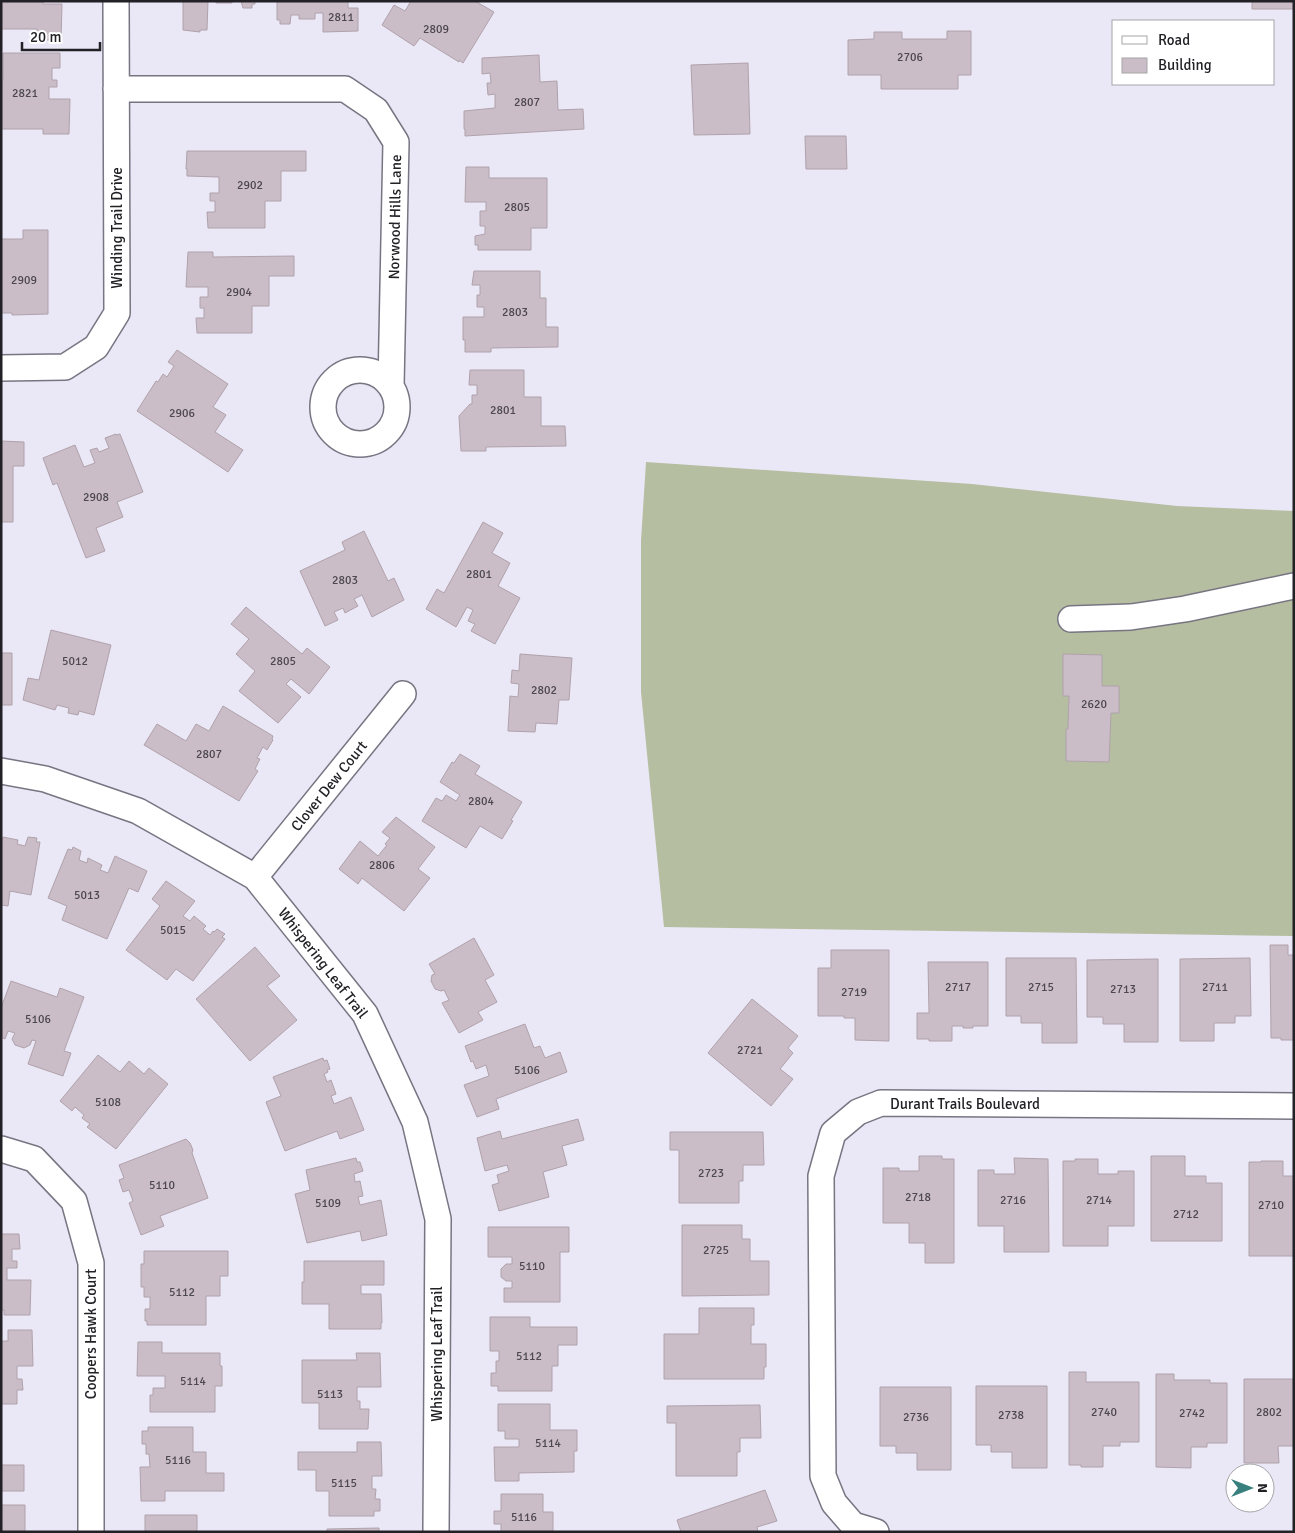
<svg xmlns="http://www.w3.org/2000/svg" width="1295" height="1533" viewBox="0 0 1295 1533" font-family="Signika,sans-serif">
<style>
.forest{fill:#b5bea0}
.building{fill:#cbbdc7;stroke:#b0a2ab}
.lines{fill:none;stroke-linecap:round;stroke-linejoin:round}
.minor-casing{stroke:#777582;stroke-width:28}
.minor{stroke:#fff;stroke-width:25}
.labels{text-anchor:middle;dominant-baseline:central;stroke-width:4;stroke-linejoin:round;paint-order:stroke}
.number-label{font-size:12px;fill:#4c484e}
.street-label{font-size:15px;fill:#222126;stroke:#fff}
</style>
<rect width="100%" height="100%" fill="#eae7f6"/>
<path class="forest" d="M646,462l326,22 205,22 117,5v425l-630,-9 -23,-235v-151z"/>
<path class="building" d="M1,1h42v3h19l-1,36h-24v-11h-36z
M183,1h25l-1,29h-7v2l-17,-2z
M216,1h16v2h-16z
M241,1h14v3h-3v4h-9z
M277,1h71v7h10v23l-35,1v-19h-8v6h-16v-4h-8l-1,9h-10v-4h-3z
M411,1h64l19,11 -31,51 -4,-3v2l-39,-24 -6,8 -32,-21 12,-20 11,6z
M1252,1h42v8h-42z
M947,31h24v44h-13v14h-77v-14h-33v-35l26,-1v-7h28v7h45z
M3,53h57v15h-8v12h5v7h-8v12h21l-1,35h-26v-5h-42v-49h2z
M539,55l1,27 17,-1 1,29 25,-1 1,20 -119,7v-7h-1v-18l31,-3v-14l-7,1 -1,-12h4l-1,-10 -8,1v-16z
M748,63l2,71 -56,1 -3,-70z
M805,136h41l1,33h-41z
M187,151h119v20h-25v30h-16v27h-57l-1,-16h8v-11h-5v-8h9v-16l-32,-1v-7h-1z
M466,167h23v11h58v50h-16v22h-53v-5h-3v-9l10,-2v-8h-5v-15h6v-9h-21z
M23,230h25v84l-36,1v-2h-11v-74h22z
M188,252h25v5l81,-1v20h-25v30h-17v27h-55l-1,-15h8v-10h-4v-11h8v-10h-22z
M474,271h66v27h6v29h12v20l-67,1v4h-26v-12h-2v-23h21v-10h-7v-12h3v-10h-8z
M177,350l51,34 -15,23 13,8 -11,17 28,18 -15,22 -91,-61 19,-30 2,1 5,-8 4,3 7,-11 -6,-4z
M470,370h54v27h17v29h24l1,20 -80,1v4h-25l-2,-35 11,-12h2v-9h5v-10h-8z
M116,434v1l4,-1 23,58 -26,10 6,15 -27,11 9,23 -19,7 -29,-75 -4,2 -10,-27 32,-13 9,22 11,-4 -5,-13 7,-2 2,4 10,-4 -4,-10z
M1,441l23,1v24h-11v56h-12z
M483,522l20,11 -11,20 18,10 -12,23 22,12 -25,46 -24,-13 4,-7 -7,-3 5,-11 -6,-3 -11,20 -30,-18 11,-20 7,4z
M364,531l24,50 6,-3 10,22 -32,17 -10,-22 -8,4 4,7 -13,7 -2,-5 -9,4 4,8 -13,6 -25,-55 45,-21 -3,-8z
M246,607l56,47 5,-6 23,19 -21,27 -18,-15 -5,5 15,13 -23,26 -39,-32 16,-20 -19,-17 13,-15 -18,-15z
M51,630l60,15 -17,70 -15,-4 -1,4 -10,-2 1,-5 -12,-3 -2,5 -32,-10 5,-22 11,2z
M1,653h11v52h-11z
M520,654l52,4 -3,42h-10l-2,24 -21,-1 -1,9 -27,-1 2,-35 8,1 1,-13 -8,-1 1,-13 7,1z
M1063,654l39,1v31h17v27h-8l-2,49 -43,-1v-32h2l1,-33h-6z
M223,706l50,30 -1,3 1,1 -6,10 -4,-3 -6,11 3,1 -5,10 3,2 -19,30 -95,-56 13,-21 29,17 10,-17 13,7z
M460,754l20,12 -5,8 47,28 -11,18 2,1 -11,18 -22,-13 -14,22 -44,-27 14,-23 6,3 4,-6 10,6 4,-6 -20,-13 12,-20 2,1z
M396,817l39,30 -17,22 12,9 -26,33 -42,-33 -4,6 -19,-15 21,-28 18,15 9,-11 -2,-1 5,-6 -8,-6z
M3,837l15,3 -1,4 8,2 3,-9 9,1 -1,4h4l-9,53 -21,-4 -2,15 -7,-1v-62z
M73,847l8,4 -2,9 8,3 1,-5 14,7 -2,5 8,3 7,-17 32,15 -9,21 -9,-4 -22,51 -45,-19 5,-14 -19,-8 20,-49 4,1z
M166,881l29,20 -12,15 7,5 4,-5 12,10 -3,3 7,6 3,-4 1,1 3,-3 8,5 -3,3 3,2 -32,42 -17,-12 -9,11 -41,-30 34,-44 -8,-7z
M474,938l20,37 -9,5 12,22 -19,10 5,8 -24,13 -17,-30 7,-3 -5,-10 -3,1 -6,-2 -4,-8 1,-6 3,-1 -6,-10z
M1270,945h18v10h6v85h-13v-2h-10z
M255,947l25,29 -13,10 30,34 -47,41 -54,-62z
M831,950h58v91l-34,-1v-22h-11v-2h-26v-48h13z
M1006,958h70l1,85h-35v-20h-21v-7h-15z
M1250,958l1,58h-16v7h-21v18h-34v-82z
M1158,959v83h-34v-18h-21v-7h-16v-57z
M928,962h60v64h-15v2h-10v-2h-11v15h-23v-2h-12v-26h12z
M11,981l46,16 3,-9 24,9 -20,54 7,2 -8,23 -35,-12 8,-23 -4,-1 -2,5 -6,3 -9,-3 -3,-6 3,-6 -7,-2 -3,8 -4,-2v-29z
M752,999l46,37 -10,12 5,5 -13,16 13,10 -22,27 -63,-53z
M525,1024l9,24 6,-2 5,12 15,-6 7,20 -71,27 3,10 -22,8 -13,-32 25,-9 -3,-11 -10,4 -3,-8 -2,1 -6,-16z
M98,1055l22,17 9,-11 15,13 5,-6 19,16 -52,65 -29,-22 3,-3 -8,-6 2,-3 -9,-8 -3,4 -12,-10z
M323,1058l1,3 3,-1 3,9 -3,1 1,2 -4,2 3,8 4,-2 5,14 -5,2 3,8 17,-7 13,33 -24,9 -3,-8 -52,20 -19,-49 15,-6 -8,-19z
M578,1119l6,21 -22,6 5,19 -24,7 6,25 -50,14 -7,-26 7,-2 -2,-8 12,-4 -2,-6 -22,6 -8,-33 23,-7 2,8z
M670,1132h93l1,33h-21v16h-4v22h-60v-53h-9z
M186,1139l4,4 3,7 -1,3 16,45 -48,18 4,10 -23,9 -12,-32 4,-2 -4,-11 -6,2 -4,-12 5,-2 -5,-13z
M919,1156h23v3h12v104h-29v-20h-16v-20h-26v-55h16v3h20z
M1151,1156h34v20h21v7h16v58h-71z
M356,1158l1,4h3l3,9 -9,3 1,8 5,-1 3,15 -5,1 2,8 21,-5 6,35 -25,6 -2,-10 -53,12 -12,-49 15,-4 -4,-20z
M1014,1158l34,1 1,93h-45v-26h-26v-56h16v4h21z
M1075,1159h23v15h20v-3h16v55h-26v20h-45v-85h12z
M1261,1161h22v15h11v80h-45v-94h12z
M682,1225h60v14h8v22h19v34l-87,1z
M488,1227h81v25h-9v50h-56v-14h8v-7h-6l-5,-4v-8l5,-5h6v-7h-24z
M1,1234h18l1,15h-8v12h5v7h-10v12h24l-1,35h-26v-5h-3z
M144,1251h84v25h-8v20h-14v29h-59v-4h-2v-12h5v-12h-6v-10h-3v-23h3z
M304,1261h80v24h-23v9h20l1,29h-1v6h-52v-25h-27v-22h2z
M699,1308h55v17h-3v19h15v23h-2v12h-100v-45h35z
M490,1317h40v10h47v18h-19v21h-6v25h-54v-5h-7v-13h5v-12h3v-10h-9z
M8,1330h24l1,36h-16v13h5l1,11h-6v14h-16v-63h7z
M138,1342h24v11h58v13h2v20h-7v26h-65v-17h3v-7h12v-12h-28z
M356,1353h24l1,34h-24v14h3v8h9l-1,20h-49v-26h-17v-43h55z
M1069,1372h17v10h53v60h-19v4h-17v21h-22v-2h-12z
M1156,1374h18v6h36v3h17v60h-20v4h-16v21l-35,-1z
M1244,1379h50v67h-16l1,17h-35z
M976,1386h71v82h-35v-16h-21v-7h-15z
M880,1387h71v83h-34v-17h-21v-7h-16z
M498,1404h52v26h27v21h-3v21l-55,1v8h-24l-1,-34h25v-8h-14v-8h-7z
M760,1405l1,33h-21v14h-3v24h-61v-53h-9v-17z
M148,1427h45v25h13v21h18v18h-59v10h-24l-1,-34h10l-1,-13h-3v-10h-4v-13h6z
M357,1442h24l1,34h-10v13h4l-1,10h5v12h-6v5h-45v-25h-13v-21h-18v-18h59z
M1,1465h23v26h-23z
M765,1490l12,31 -20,6 1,5h-77l-4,-12z
M501,1494h42v18h10v20h-52v-8h-7v-13h7z
M1,1505h24v27h-24z
M145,1515h52v17h-52z
M379,1528v4h-52v-3z"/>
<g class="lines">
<defs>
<path id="minor" d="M116,89h229l31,21 20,32 -5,244
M1,368l64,-1 31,-20 21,-34 -1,-312
M323 407a37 37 0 1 1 74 0a37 37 0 1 1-74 0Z
M1071,619l60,-2 54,-8 109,-23
M1,771l44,8 93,32 117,66 110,137 50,108 23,97 -2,313
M255,877l148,-183
M1,1149l33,10 40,42 17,62v269
M876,1532l-23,-7 -19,-22 -11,-27 -2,-300 12,-43 25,-21 23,-9 413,3"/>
</defs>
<use href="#minor" class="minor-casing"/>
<use href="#minor" class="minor"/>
</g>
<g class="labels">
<g class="number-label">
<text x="341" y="17">2811</text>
<text x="436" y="29">2809</text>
<text x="910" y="57">2706</text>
<text x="25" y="93">2821</text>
<text x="527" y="102">2807</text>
<text x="250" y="185">2902</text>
<text x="517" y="207">2805</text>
<text x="24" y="280">2909</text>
<text x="239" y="292">2904</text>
<text x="515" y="312">2803</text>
<text x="503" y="410">2801</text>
<text x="182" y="413">2906</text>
<text x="96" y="497">2908</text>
<text x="479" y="574">2801</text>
<text x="345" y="580">2803</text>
<text x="75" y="661">5012</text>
<text x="283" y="661">2805</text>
<text x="544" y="690">2802</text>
<text x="1094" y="704">2620</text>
<text x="209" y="754">2807</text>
<text x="481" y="801">2804</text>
<text x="382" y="865">2806</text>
<text x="87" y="895">5013</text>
<text x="173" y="930">5015</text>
<text x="958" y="987">2717</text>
<text x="1041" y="987">2715</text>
<text x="1215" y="987">2711</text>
<text x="1123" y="989">2713</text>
<text x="854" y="992">2719</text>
<text x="38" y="1019">5106</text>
<text x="750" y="1050">2721</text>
<text x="527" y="1070">5106</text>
<text x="108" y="1102">5108</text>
<text x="711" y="1173">2723</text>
<text x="162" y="1185">5110</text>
<text x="918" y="1197">2718</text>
<text x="1013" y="1200">2716</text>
<text x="1099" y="1200">2714</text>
<text x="328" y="1203">5109</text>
<text x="1271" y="1205">2710</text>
<text x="1186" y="1214">2712</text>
<text x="716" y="1250">2725</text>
<text x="532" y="1266">5110</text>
<text x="182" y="1292">5112</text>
<text x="529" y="1356">5112</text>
<text x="193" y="1381">5114</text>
<text x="330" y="1394">5113</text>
<text x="1104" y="1412">2740</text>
<text x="1269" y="1412">2802</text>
<text x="1192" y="1413">2742</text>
<text x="1011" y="1415">2738</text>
<text x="916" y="1417">2736</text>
<text x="548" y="1443">5114</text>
<text x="178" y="1460">5116</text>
<text x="344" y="1483">5115</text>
<text x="524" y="1517">5116</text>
</g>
<g class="street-label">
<text transform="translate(395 217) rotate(-89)">Norwood Hills Lane</text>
<text transform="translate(117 228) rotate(-90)">Winding Trail Drive</text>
<text transform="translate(329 786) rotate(-51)">Clover Dew Court</text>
<text transform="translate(323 963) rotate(52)">Whispering Leaf Trail</text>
<text x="965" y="1104">Durant Trails Boulevard</text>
<text transform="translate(91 1334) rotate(-90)">Coopers Hawk Court</text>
<text transform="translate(437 1354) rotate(-90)">Whispering Leaf Trail</text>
</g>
</g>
<rect width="1295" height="1533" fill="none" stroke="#222126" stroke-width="5"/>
<rect x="1112" y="20" width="162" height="65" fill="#ffffff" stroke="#a7a6a8"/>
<rect x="1122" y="36" width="25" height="8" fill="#ffffff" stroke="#a7a6a8"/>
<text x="1158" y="45" font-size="15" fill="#222126">Road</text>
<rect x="1122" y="58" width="25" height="15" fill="#cbbdc7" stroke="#a7a6a8"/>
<text x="1158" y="70" font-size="15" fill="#222126">Building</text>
<g transform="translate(1250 1488) rotate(90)"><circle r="24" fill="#ffffff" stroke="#a7a6a8"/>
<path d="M0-4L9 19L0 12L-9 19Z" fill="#38807d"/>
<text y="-8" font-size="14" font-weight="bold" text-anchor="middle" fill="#222126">N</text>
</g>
<path d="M22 42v8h78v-8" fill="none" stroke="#222126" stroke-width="2.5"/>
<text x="30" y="42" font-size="15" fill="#222126" stroke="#ffffff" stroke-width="4" paint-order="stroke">20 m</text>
</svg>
